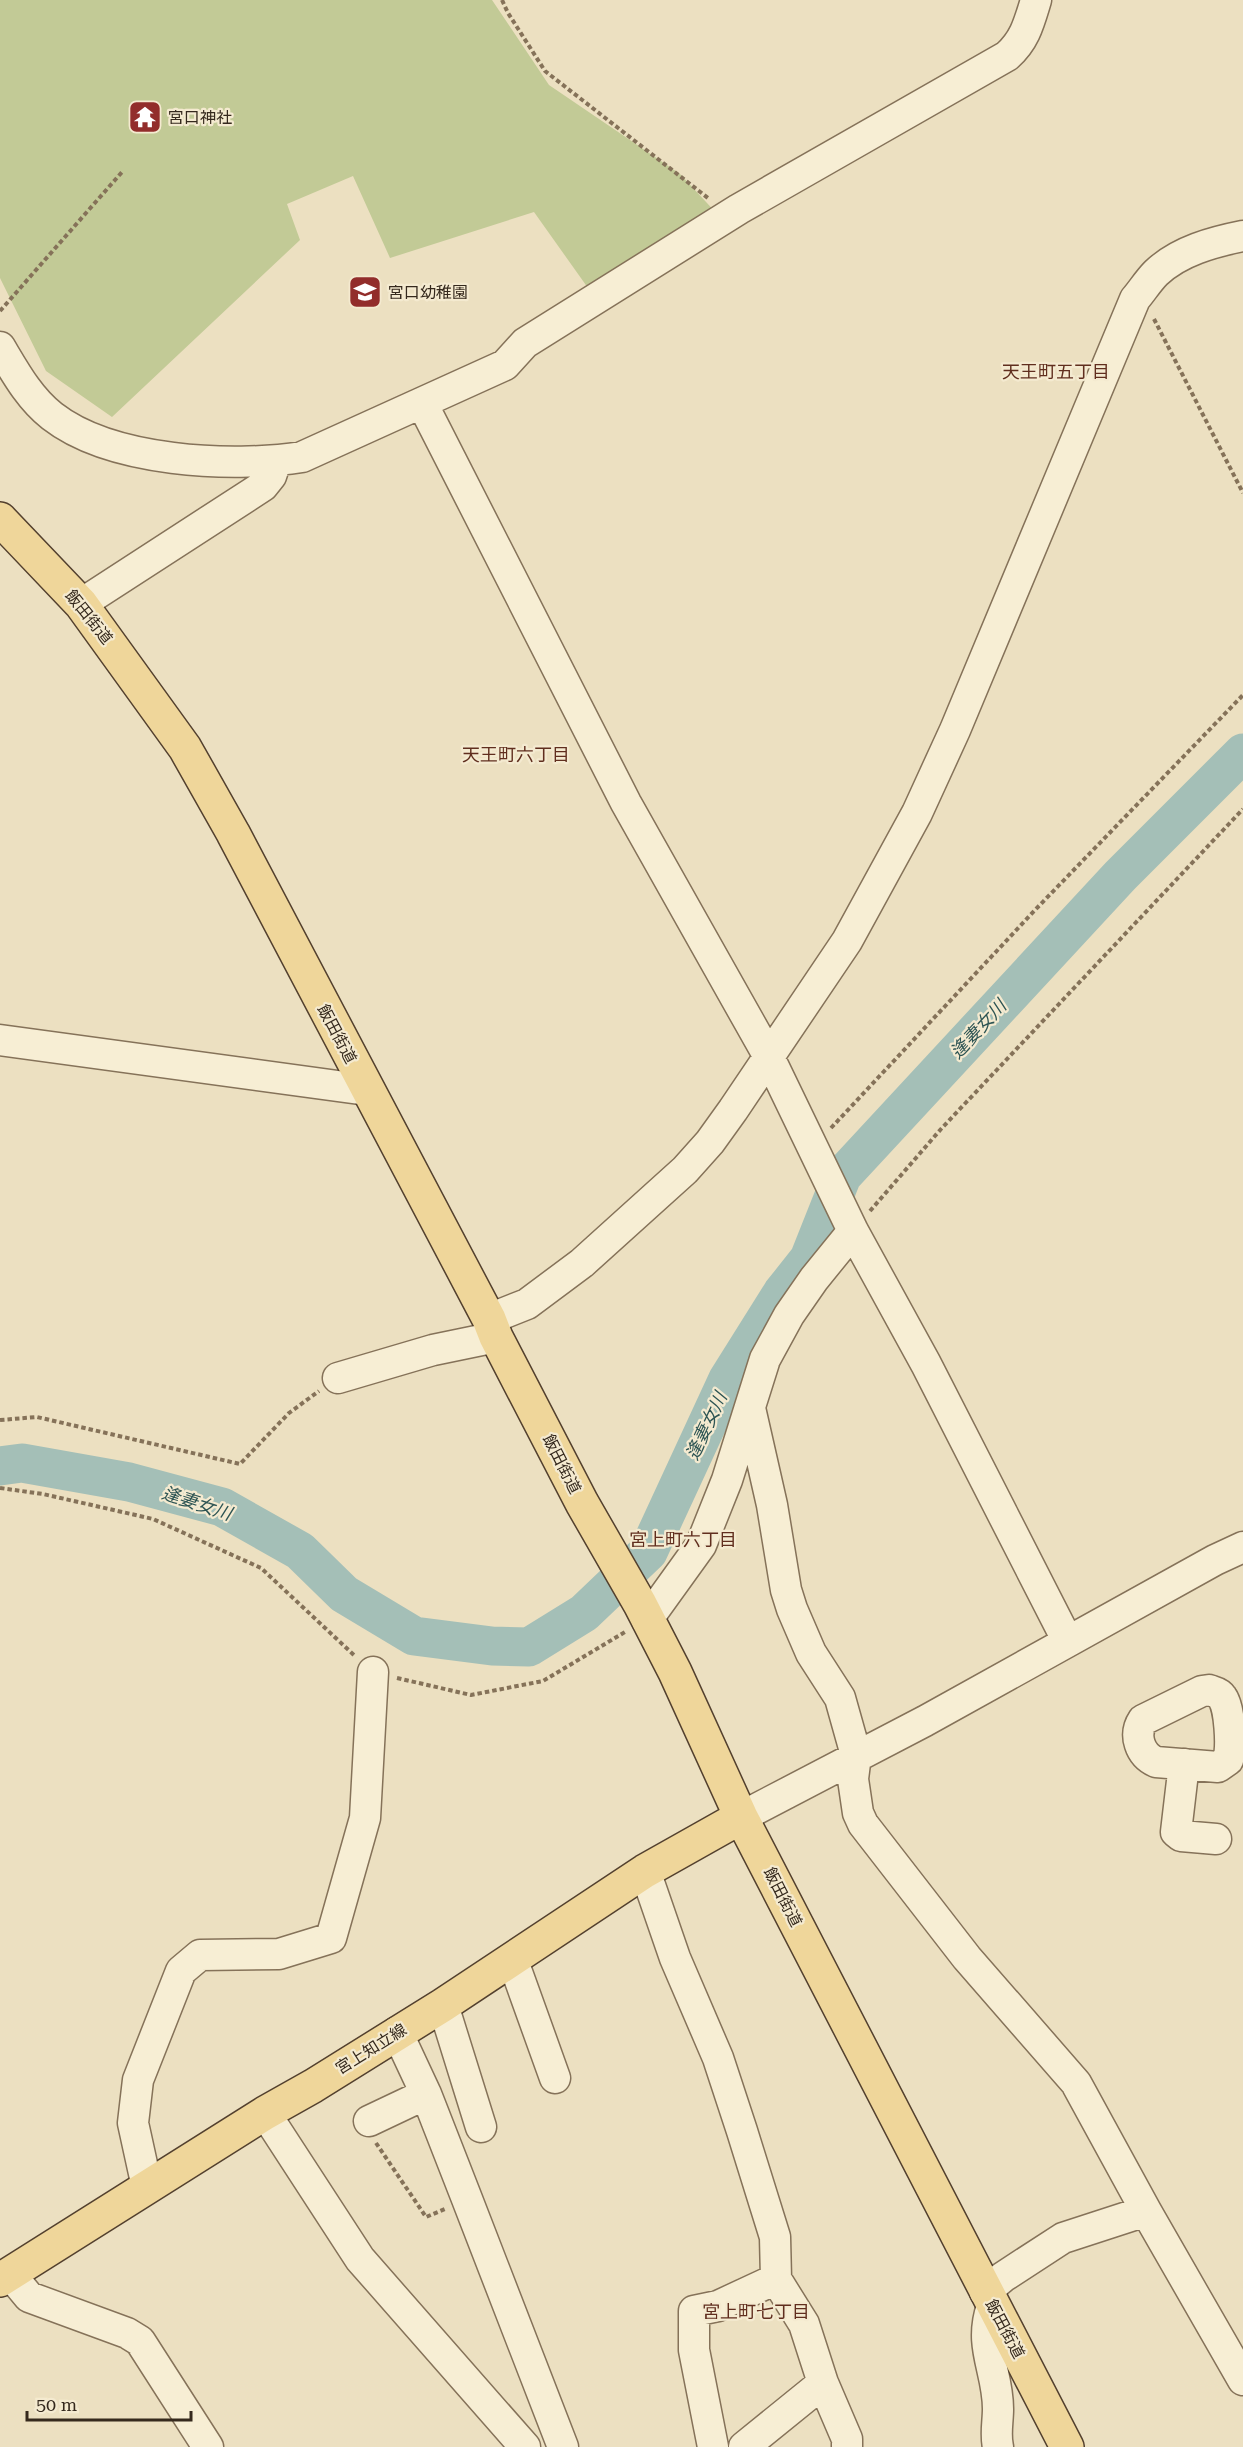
<svg xmlns="http://www.w3.org/2000/svg" width="1243" height="2447" viewBox="0 0 1243 2447" font-family="'Roboto Serif','Noto Sans JP',serif">
<style>
.green{fill:#c2ca96}
.lines{fill:none;stroke-linecap:round;stroke-linejoin:round}
.river{stroke:#a4bfb7;stroke-width:39}
.minor-casing{stroke:#857259;stroke-width:33}
.major-casing{stroke:#53402e;stroke-width:36}
.path{stroke:#857259;stroke-width:4;stroke-dasharray:4.5 3;stroke-linecap:butt}
.minor{stroke:#f7eed4;stroke-width:30}
.major{stroke:#efd69a;stroke-width:33}
.labels{text-anchor:middle;dominant-baseline:central;stroke-width:4.5;stroke-linejoin:round;paint-order:stroke}
.poi-label{font-size:16px;fill:#35291d;stroke:#f4ead0;text-anchor:start}
.street-label{font-size:16px;fill:#35291d;stroke:#f4ead0}
.neighbourhood-label{font-size:18px;fill:#602e1e;stroke:#f4ead0}
.water-label{font-size:18px;font-style:italic;fill:#2d5453;stroke:#f4ead0}
</style>
<rect width="100%" height="100%" fill="#ece0c1"/>
<path class="green" d="M0,0h492l57,85 131,89 40,43 -132,71 -54,-76 -144,46 -37,-82 -66,28 13,36 -188,177 -66,-46 -46,-93z"/>
<g class="lines">
<path class="river" d="M0,1466l22,-3 107,19 93,25 78,44 44,43 70,42 78,10 37,1 55,-34 64,-61 80,-173 54,-86 27,-34 33,-83 278,-300 123,-123"/>
<defs>
<path id="minor" d="M0,347c15,25 29,51 52,69 59,46 179,52 250,41l203,-92 20,-22 214,-134 268,-153c18,-16 22,-33 29,-56
M422,403l204,400 143,254 84,174 73,133 141,276
M81,604l182,-118 8,-10 5,-15
M0,1040l367,50
M489,1319l38,-15 55,-41 103,-93 25,-28 23,-32 114,-169 70,-128 38,-83 180,-431c7,-8 13,-18 21,-26 23,-22 57,-31 87,-37
M338,1378l95,-28 63,-13
M750,1408l22,97 14,85 6,19 19,44 29,45 16,57 -3,24 5,34 5,11 104,134 109,125 70,128 97,169
M647,1620l54,-75 26,-65 38,-121 24,-44 25,-36 39,-48
M1209,1690c5,2 10,2 13,7 8,11 10,50 6,63l-10,7 -62,-5c-16,-7 -23,-27 -13,-42l59,-29z
M1184,1764l-8,68 5,4 35,3
M741,1817l184,-96 290,-161 28,-13
M645,1871l30,87 43,100 24,73 33,106 1,42 28,45 19,59 -79,64
M513,1961l42,117
M443,2005l38,122
M397,2032l29,62 41,105 96,248
M265,2113l95,146 165,188
M369,2121l57,-27
M147,2187l-14,-64 5,-43 43,-109 19,-16 79,-1 52,-16 34,-120 8,-146
M10,2274l19,23 98,36 13,8 68,106
M985,2292l18,-15 60,-39 83,-27
M992,2306c-14,41 6,64 6,103 0,13 -3,25 0,38
M823,2383l24,56v8
M713,2447l-19,-97v-39l24,-5 58,-27"/>
<path id="major" d="M0,519l81,85 104,144 48,85 256,486 7,18 86,166 58,101 35,68 66,145 326,630
M0,2280l265,-167 48,-27 130,-81 202,-134 96,-54"/>
</defs>
<use href="#minor" class="minor-casing"/>
<use href="#major" class="major-casing"/>
<path class="path" d="M502,0l6,13 37,58 163,127
M0,311l122,-139
M1154,319l89,174
M831,1128l205,-219 207,-214
M870,1211l71,-82 302,-320
M0,1420l37,-3 203,47 49,-51 30,-22
M0,1488l43,6 110,25 108,49 94,88
M397,1678l74,17 72,-14 82,-49
M376,2143l50,74 19,-8"/>
<use href="#minor" class="minor"/>
<use href="#major" class="major"/>
</g>
<defs>
<symbol id="temple-square" viewBox="-11 -11 22 22"><rect x="-9" y="-9" width="18" height="18" rx="4" fill="#922d2b" stroke="#f4ead0"/><path d="M0-6L5-2H3V0L6.5 2.5H4V6H1.5V3h-3V6H-4V2.5H-6.5L-3 0V-2H-5Z" fill="#fff"/></symbol>
<symbol id="school-square" viewBox="-11 -11 22 22"><rect x="-9" y="-9" width="18" height="18" rx="4" fill="#922d2b" stroke="#f4ead0"/><path d="M0-5L7-2L0 1L-7-2ZM-4 1L0 2.5L4 1V4Q0 6-4 4Z" fill="#fff"/></symbol>
</defs>
<g fill-rule="evenodd">
<use href="#temple-square" x="126" y="98" width="38" height="38"/>
<use href="#school-square" x="346" y="273" width="38" height="38"/>
</g>
<g class="labels">
<g class="poi-label">
<text x="168" y="117">宮口神社</text>
<text x="388" y="292">宮口幼稚園</text>
</g>
<g class="street-label">
<text transform="translate(89 617) rotate(51)">飯田街道</text>
<text transform="translate(337 1034) rotate(62)">飯田街道</text>
<text transform="translate(562 1464) rotate(63)">飯田街道</text>
<text transform="translate(783 1897) rotate(63)">飯田街道</text>
<text transform="translate(371 2049) rotate(-32)">宮上知立線</text>
<text transform="translate(1005 2329) rotate(62)">飯田街道</text>
</g>
<g class="neighbourhood-label">
<text x="1056" y="371">天王町五丁目</text>
<text x="516" y="754">天王町六丁目</text>
<text x="683" y="1539">宮上町六丁目</text>
<text x="756" y="2311">宮上町七丁目</text>
</g>
<g class="water-label">
<text transform="translate(978 1029) rotate(-47)">逢妻女川</text>
<text transform="translate(706 1426) rotate(-65)">逢妻女川</text>
<text transform="translate(197 1503) rotate(18)">逢妻女川</text>
</g>
</g>
<path d="M27 2411v9h164v-9" fill="none" stroke="#35291d" stroke-width="3"/>
<text x="36" y="2411" font-size="18" fill="#35291d" stroke="#f4ead0" stroke-width="4.5" paint-order="stroke">50 m</text>
</svg>
